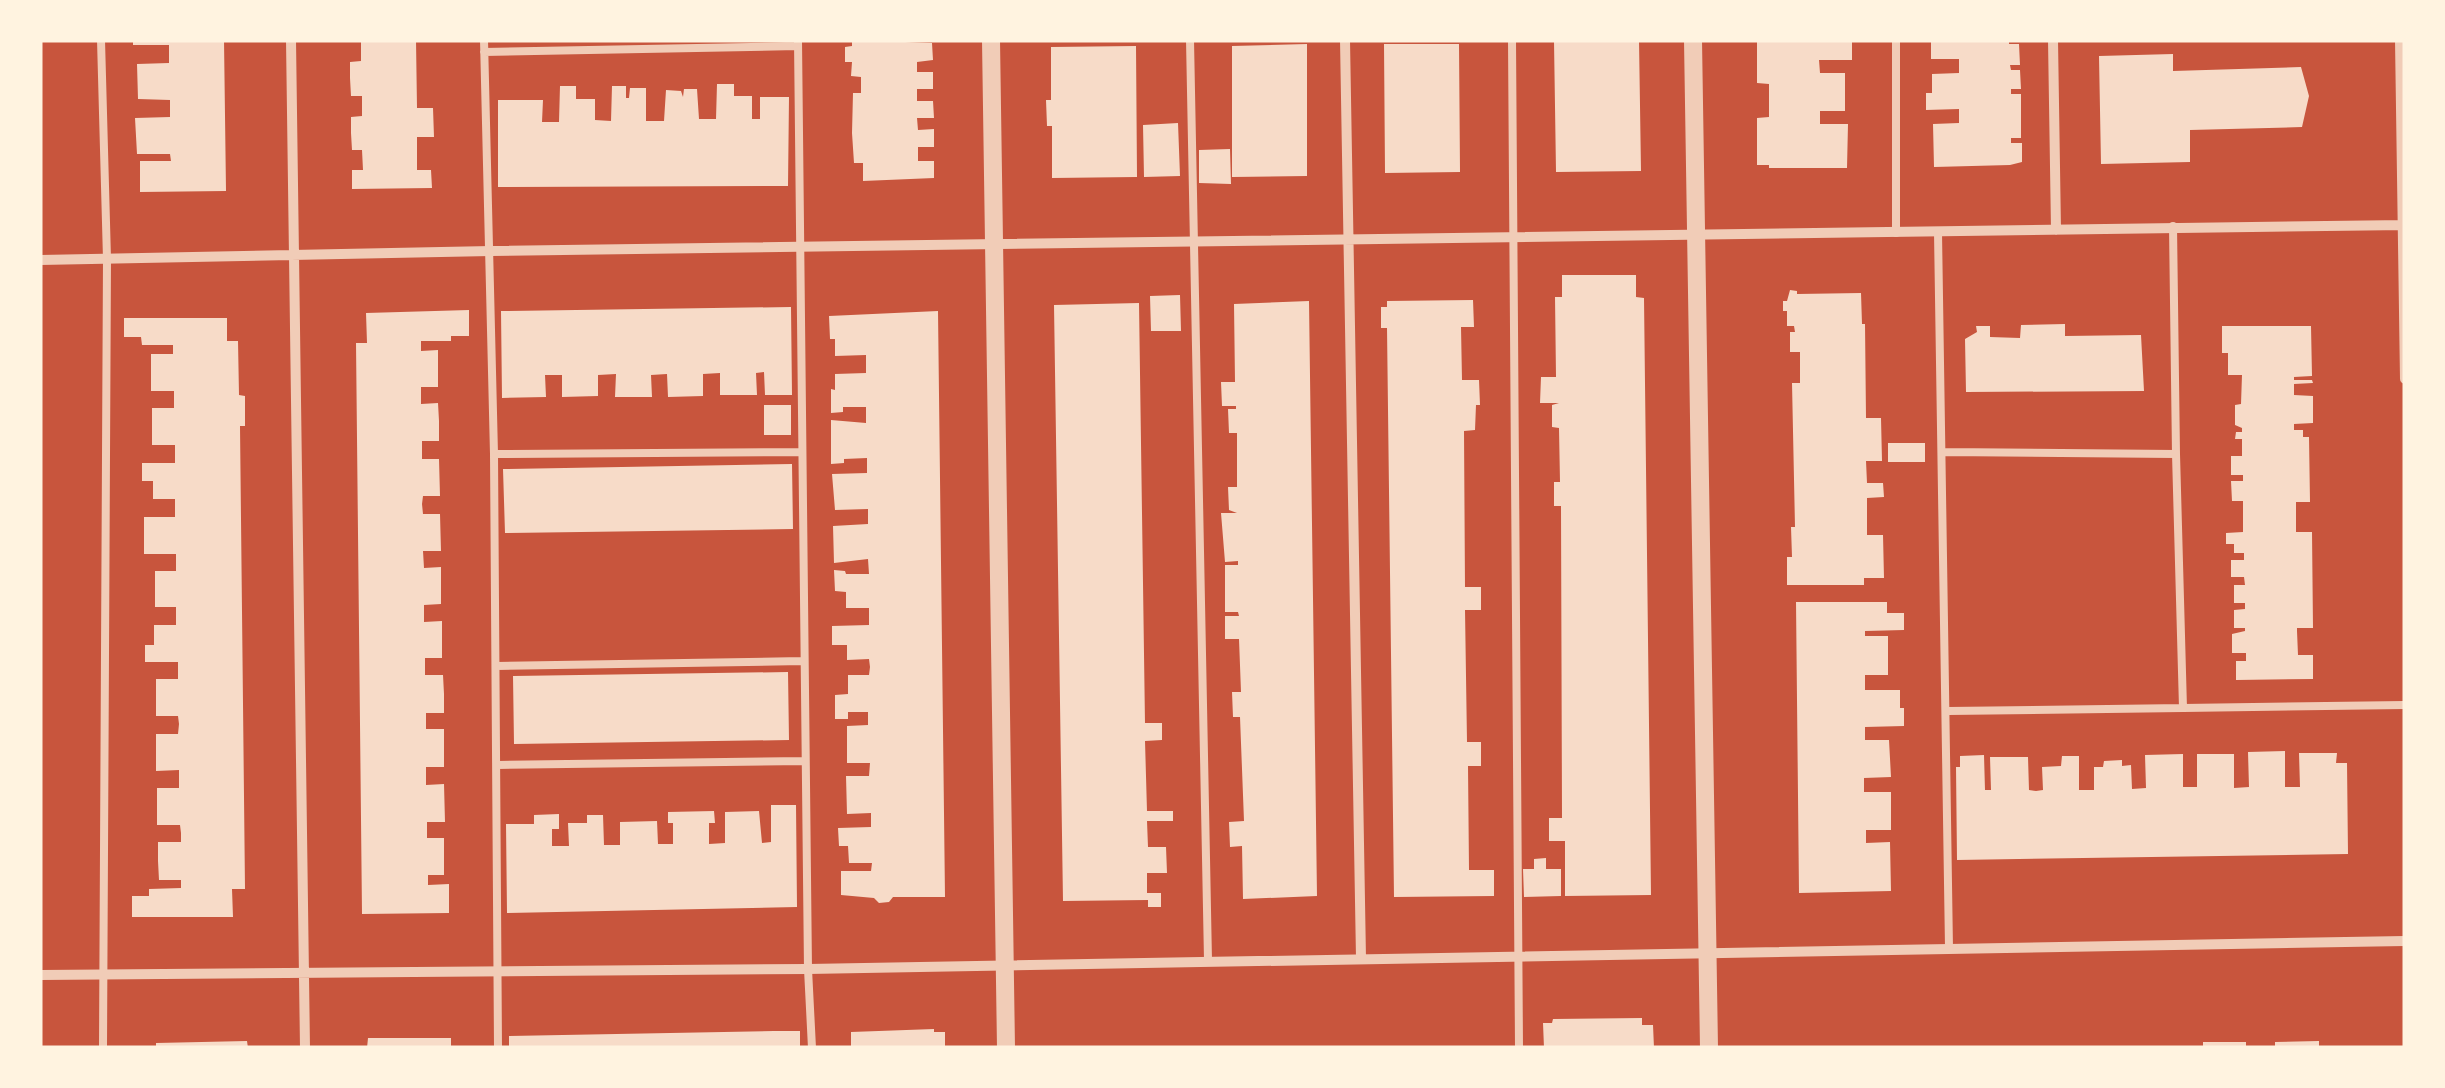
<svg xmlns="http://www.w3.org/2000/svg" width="2445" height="1088" viewBox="0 0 2445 1088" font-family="Raleway,sans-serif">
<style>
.building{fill:#f7dbc8}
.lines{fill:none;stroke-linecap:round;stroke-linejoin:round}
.service{stroke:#f1ccb7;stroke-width:8}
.minor{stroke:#f1ccb7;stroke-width:10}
.tertiary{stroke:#f1ccb7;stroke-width:18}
</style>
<rect width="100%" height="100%" fill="#c8553d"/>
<path class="building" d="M133,40h91l2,151 -86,1v-31h31l-1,-7h-33l-2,-36 35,-1v-17l-32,-1 -1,-35 32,-1v-18h-36z
M361,40h55l1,68h16l1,29h-17v33h14l1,18 -80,1v-19h11l-1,-20h-10l-1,-17v-16l11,-1v-20h-11l-1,-18v-16l11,-1z
M852,40l80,3 1,17 -16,2v10h16v17h-16v12h16l1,17h-17l1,12 16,-1v18h-16v14h16v17l-71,3v-18h-9l-2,-30 1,-40h8v-16l-10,-1 1,-14h-7v-15l7,-1z
M1639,40l2,131 -85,1 -2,-131z
M2009,40v4h10l1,21h-10l1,5h9l1,19h-10v5h10v44h-10v5h11v19l-12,3 -76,2 -1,-43 26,-1v-14l-33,1v-17h6v-19l27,-1v-14h-28v-17z
M1757,42h95v18h-33l1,13h25v38h-25v13h28l-1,44h-78v-3h-12v-47l12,-1v-33l-12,-1z
M1307,44v132l-75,1v-131z
M1384,44h75l1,128 -75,1z
M1136,46l1,131 -85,1v-52h-5l-1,-26h5v-53z
M2173,54v17l128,-4 8,29 -7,31 -112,3v32l-89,2 -2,-108z
M717,84h17v12h18v23h8v-22h29l-1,89 -290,1v-87h45l-1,22h17l1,-36h16v13h19v21l16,1 1,-35h14v12h3l1,-10h16v33h18l2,-31 15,1 2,6 1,-8h13l2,30h17z
M1178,123l2,53 -36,1 -1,-52z
M1230,149l1,35 -32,-1v-33z
M1562,275h74v22l8,1 7,597 -86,1v-55h-16v-23h13l-1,-312h-7v-24h6l-1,-54 -7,-1v-22l7,-2h-19l1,-26h15l-1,-80h7z
M1790,290l7,1v3l64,-1 1,31h3l1,94h15l1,43h-16l1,22h16l1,14 -17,1v37h16l1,43h-20v7h-77v-28h5l-1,-30h4l-3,-144h8v-31h-10v-20h5l-1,-6h-7v-15h-4v-10h4z
M1180,295l1,36h-30l-1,-35z
M1473,300l1,27h-13l1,53h17l1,25h-4l-1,25 -11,1 1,156h16v23h-16l2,132h14v24h-13l1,104h25v26l-100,1 -7,-569h-6v-21h6v-6z
M1309,301l8,595 -74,3 -1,-53 -12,1 -1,-25 15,-1 -4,-104h-7l-1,-25h9l-2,-53h-14v-23h14l-1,-4h-13v-47h13v-4l-13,1 -4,-49h16l-8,-3 -1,-23h9v-54h-8l-1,-24h8v-3h-14l-1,-24h14l-1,-78z
M1139,303l6,420h17v17l-17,1 2,70h26v10h-26l1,26h18l1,26h-20v20h14v14h-13v-7l-85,1 -9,-596z
M791,307l1,88h-27l-1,-23 -8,1 1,22h-37v-22l-17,1v22l-35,1 -1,-23 -16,1 1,22h-37l1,-23 -18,1v21l-36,1v-22h-17l1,22 -44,1 -1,-87z
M469,310v26h-18v5h-30v10l17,-1v37h-17v17l17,-1 1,18v20h-17v18h17l1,37h-17l-1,8 1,10h17l1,37h-18l1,17 17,-1v37l-17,1v17l18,-1v37h-17v17h18l1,19v19h-18v16h18v38h-18v18l18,-1 1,38h-18v16h17v37h-16v10l21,-1v29l-87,1 -6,-571h11l-1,-30z
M938,311l7,586h-52l-4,5 -10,1 -5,-5 -33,-3v-24h30l1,-8h-23l-1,-17h-9l-1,-18 33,-1v-14l-24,1 -1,-38h23l1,-13h-23v-37l21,-1v-13h-20v7h-13v-24l13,-1v-19h21l1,-8 -1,-8 -22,1v-15h-15v-19l37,-1v-17h-23v-16l-11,-1 -1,-21 11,1 1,3h23l-1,-15 -34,4 -1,-37 35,-2v-15l-33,1 -3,-36 35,-1v-15l-23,1v4l-13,1v-44l35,3v-16h-23v5l-12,1v-24l4,1v-16l31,-1v-18l-31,1v-17h-5l-1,-23z
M124,318h103v23h11l1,54 6,1v30h-5l5,463h-13l1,28h-101v-21h17v-7l32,-1v-8h-22l-1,-19v-19h23v-9l-1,-8h-23v-37h22v-18l-23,1v-37h22l1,-10 -1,-8h-22v-37h22v-17h-33v-17h9v-20h22v-18h-21v-36h21v-17h-32v-37h31v-18h-22v-18h-11v-18h33v-18h-23v-37h22v-17h-23v-37h22v-9h-31l-1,-8h-17z
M2065,324v12l76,-1 3,56 -178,1 -1,-53 12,-7 -1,-6h14v11l30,1 1,-13z
M2222,326h89l1,50 -18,1v3h18l1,3 -19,1v11l19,1v27l-19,1v6h9v7h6l1,65h-14v30h16l1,96h-16v3l1,24h15v24l-77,1v-19h10v-8h-14v-19l13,-3v-3h-11v-18l11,-1v-6h-11v-18h11l-1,-8h-13v-17h13v-7h-10v-9h-8v-11l17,-1v-31h-11l-1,-20h12v-6h-12v-19h11v-17h-7l1,-7h6v-4l-7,-3v-20l6,-1 1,-29h-14v-22h-6z
M764,405h27v30h-27z
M1888,443h37v19h-37z
M792,464l1,65 -288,4 -2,-64z
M1796,602h91v11h17v17l-39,1v5h23v39h-23v15h35v18h4v18l-39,1v13h24l2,37 -27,1v14h27v38h-25v13l24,-1 1,49 -92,2z
M788,672l1,68 -275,4 -1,-68z
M2285,751v36h15l-1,-34h38l-1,10h11l1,91 -391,6 -1,-93h4v-11l24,-1 1,35h6l-1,-33h38l1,33 7,1 7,-1 -1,-23 19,-1 1,-10h17v34h15v-23h9l1,-6 18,-1v6l9,-1 1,24 14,-1 -1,-33 38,-1v33h14v-33h37v34l15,-1 -1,-35z
M771,805h25l1,102 -290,6 -1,-89h28v-9l25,-1v15h-7v17h17l-1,-23h19v-8h16l1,30h16v-23l37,-1 1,23h15v-21h-5v-11l46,-1 1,12h-6v21l16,-1v-31l34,-1 3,32 9,-1z
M1546,858v11h15v27l-37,1 -1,-28h11v-10z
M1642,1018v7h11l1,23h-110l-1,-25h9l1,-4z
M934,1029v3h11v16h-94v-16z
M774,1031h26v17h-291v-12z
M368,1038h83v10h-84z
M247,1041l1,7h-92v-5z
M2319,1041v7h-44v-6z
M2203,1042h43v6h-43z"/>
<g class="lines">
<path class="service" d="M101,40l6,219 -4,789
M484,40l10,414 4,594
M798,40l10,929 4,79
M1190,40l18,920
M1512,40l7,1008
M1896,40v193
M484,52l314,-6
M2173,226l3,228
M1938,232l11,716
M1944,452l232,2 7,254 -235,3
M494,454l306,-2
M497,666l306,-5
M2183,708l222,-3
M498,765l307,-4"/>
<path class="minor" d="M291,40l14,1008
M1345,40l16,918
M2053,40l3,190
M2400,40l5,339
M40,260l451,-9 1914,-26
M40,975l768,-6 1597,-28"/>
<path class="tertiary" d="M991,40l15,1008
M1693,40l16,1008"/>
</g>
<rect width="2445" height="1088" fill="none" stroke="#fff3e0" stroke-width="85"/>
</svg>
